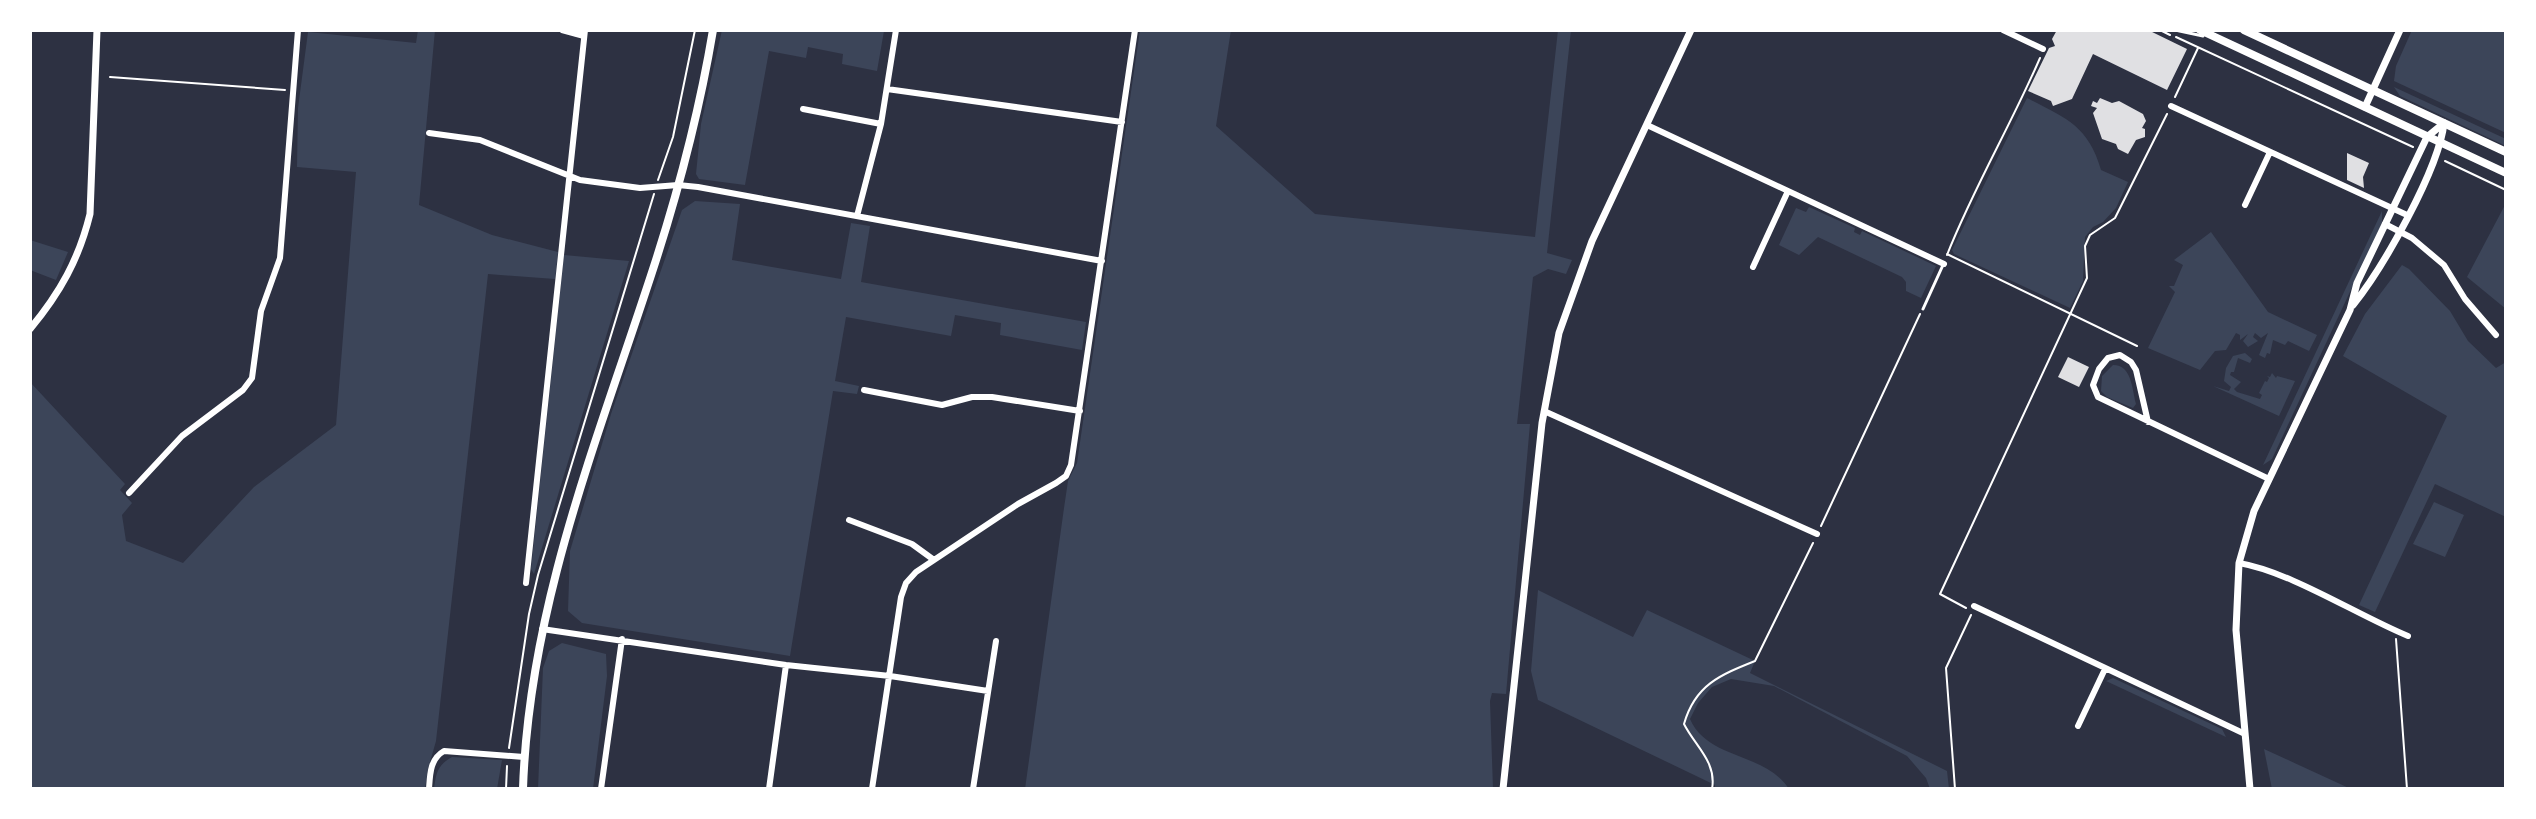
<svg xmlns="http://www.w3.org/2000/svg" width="2536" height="819" viewBox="0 0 2536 819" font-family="'PT Sans Narrow',sans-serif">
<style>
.green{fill:#3c4559}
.building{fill:#e0e0e3}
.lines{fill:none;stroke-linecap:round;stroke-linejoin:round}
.path{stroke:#fff;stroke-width:2}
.service{stroke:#fff;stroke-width:3}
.minor{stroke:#fff;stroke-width:6}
.tertiary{stroke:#fff;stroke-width:7}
.secondary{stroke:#fff;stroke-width:8}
</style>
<rect width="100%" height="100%" fill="#2d3142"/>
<path class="green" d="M418,30h17l-16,175 73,30 66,17 -3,27 -67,-5 -52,467 -8,28 -3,20h-395v-407l95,102 -5,6 12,13 -10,12 4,26 57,22 71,-76 82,-62 20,-253 -59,-5 1,-59 10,-76 108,11z
M722,30h156l6,1 -7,40 -35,-7 1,-10 -35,-7 -2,11 -37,-7 -24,134 -46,-6 -3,-5 5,-50z
M1140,30h91l-15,96 99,88 220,23 23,-207h13l-24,223 25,7 -6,14 -18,-5 -15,8 -16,147h13l-24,270 -14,-1 -2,8 3,88h-468l39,-281 4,-27 9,-18z
M2412,30h94v103l-112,-52 2,-15z
M2394,87l112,52v7l-106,-50z
M2027,98c38,20 61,27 74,72l27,12 -12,26 -13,14 -10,5 -8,10 -2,44 -13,27 -116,-54 -2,-4z
M695,201l45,3 -8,56 109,19 10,-56 19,3 -9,56 225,40 -4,28 -82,-15 1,-12 -46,-8 -4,21 -105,-19 -11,64 24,5 -2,8 -24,-3 -43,265 -208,-33 -14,-12 2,-60 41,-137 71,-204z
M2506,203v106l-39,-32z
M1809,207l46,21 -1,4 6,3 2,-4 74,35 -15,32 -15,-7v-9l-4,-5 -84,-40 -19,18 -20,-10 17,-37 10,4z
M2382,211v12l-110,236 -9,6z
M2211,232l57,80 49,23 -8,16 -21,-10 -3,4 -12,-5 -3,14 -3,-1 -2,5 -6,-3 9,-22 -7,5 -6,-5 -2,4 5,4 -10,6 -5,-6 5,-7 -8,6v-5l-4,-2 -10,17 -11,1 -15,19 -52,-22 27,-56 -6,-6h5l9,-21 -9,-5z
M30,240l38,12 -12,28 -26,-10z
M564,255l65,6 -95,313 -3,-5z
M2402,265l7,4 41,42 18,30 28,27 10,-6v155l-71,-33 -60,128 -16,-7 88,-189 -104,-60 22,-42z
M2245,353l7,6 -2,4 -12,-5 -4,14h-3l-1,3 11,7 -7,7 3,3 23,7 2,-4 -3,-2 6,-12 2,1 2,-4 -2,-2 3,1 2,-4 4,5 1,-2 18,5 -16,35 -66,-30 16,5 2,-4 -7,-6 2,-13 7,-12z
M2113,365c19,0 19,24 23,39l-3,4 -26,-11 -6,-6 1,-15z
M2434,502l30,13 -19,42 -32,-13z
M1538,590l95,47 14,-27 108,51 -5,12 197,98 2,18h-19l-4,-11 -19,-22 -133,-70 -43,-7 -19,8 -14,16 -8,16c18,41 75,33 99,70h-74v-4l-177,-85 -7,-29z
M562,643l44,11 1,22 -14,113h-55l5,-121 6,-17z
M2113,678l109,51 4,8 -120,-56z
M2264,749l87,40h-79z
M452,757l50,3 -5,29h-63c2,-15 3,-24 18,-32z"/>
<path class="building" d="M2057,30h91l39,19 -20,41 -74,-36 -21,45 -19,7 -2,-5 -23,-10 21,-43 6,-2 -3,-7z
M2100,98l12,5 7,-2 24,13 3,7 -4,7 3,1v8l-9,3 -8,14 -10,-5 -2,-5 -14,-5 -9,-26 4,-5 -6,-2 2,-5 4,2z
M2347,153l22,10 -6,14 1,11 -17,-8z
M2068,357l21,10 -10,20 -21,-10z"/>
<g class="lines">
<path class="path" d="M2160,30l10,5
M2176,37l237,110
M110,77l175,13
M2175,97l23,-49
M2445,161l61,29
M658,180l15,-43 22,-107
M1947,254l190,92
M1947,255c27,-68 64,-130 93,-197
M1821,526l99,-212
M1966,608l-26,-14 147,-316 -2,-32 5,-11 25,-17 52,-104
M2396,639l11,150
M509,748l20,-134 9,-39 116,-381
M506,789l1,-23
M1712,789c5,-27 -17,-43 -28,-65 11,-39 36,-49 71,-63l58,-118
M1955,789l-9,-121 25,-53"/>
<path class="service" d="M2175,30l28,6
M1923,309l20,-44"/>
<path class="minor" d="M562,30l22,6
M2003,30l40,19
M887,89l235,33
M2171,106l236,109
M803,109l78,15
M1647,125l297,139
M429,133l51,7 100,40 60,8 38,-3 20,2 404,74
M2245,205l25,-53
M857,216l24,-92 15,-94
M2385,224l27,14 32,27 21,34 31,36
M1753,267l35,-76
M864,390l78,15 30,-8h20l88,14
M1544,411l273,123
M2148,422l-12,-52 -5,-8 -11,-7 -12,3 -9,11 -6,16 5,12 171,82
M129,493l53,-57 61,-46 9,-12 9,-67 19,-53 18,-228
M849,520l63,24 22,16
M2239,563c52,9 118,52 169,73
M526,583l59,-553
M1974,606l271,128
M542,629l244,36 104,11 98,15
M2078,726l27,-57
M429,789c1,-15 1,-30 15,-38l80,6
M601,789l21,-150
M769,789l17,-124
M872,789l29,-192 5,-14 10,-11 102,-68 38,-21 10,-7 5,-11 64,-435
M973,789l23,-148"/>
<path class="tertiary" d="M2365,107l35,-77
M2353,305c30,-37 86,-136 91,-182
M30,329c30,-36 49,-70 60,-115l7,-184
M1503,789l39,-366 17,-90 33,-92 99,-211
M2250,789l-14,-159 3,-67 15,-52 96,-201 7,-27 70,-146 17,-14"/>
<path class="secondary" d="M2200,30l306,143
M2244,30l262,122
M523,789c6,-186 77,-355 133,-529 24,-75 44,-152 57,-230"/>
</g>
<rect width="2536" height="819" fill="none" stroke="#ffffff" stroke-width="64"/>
</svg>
